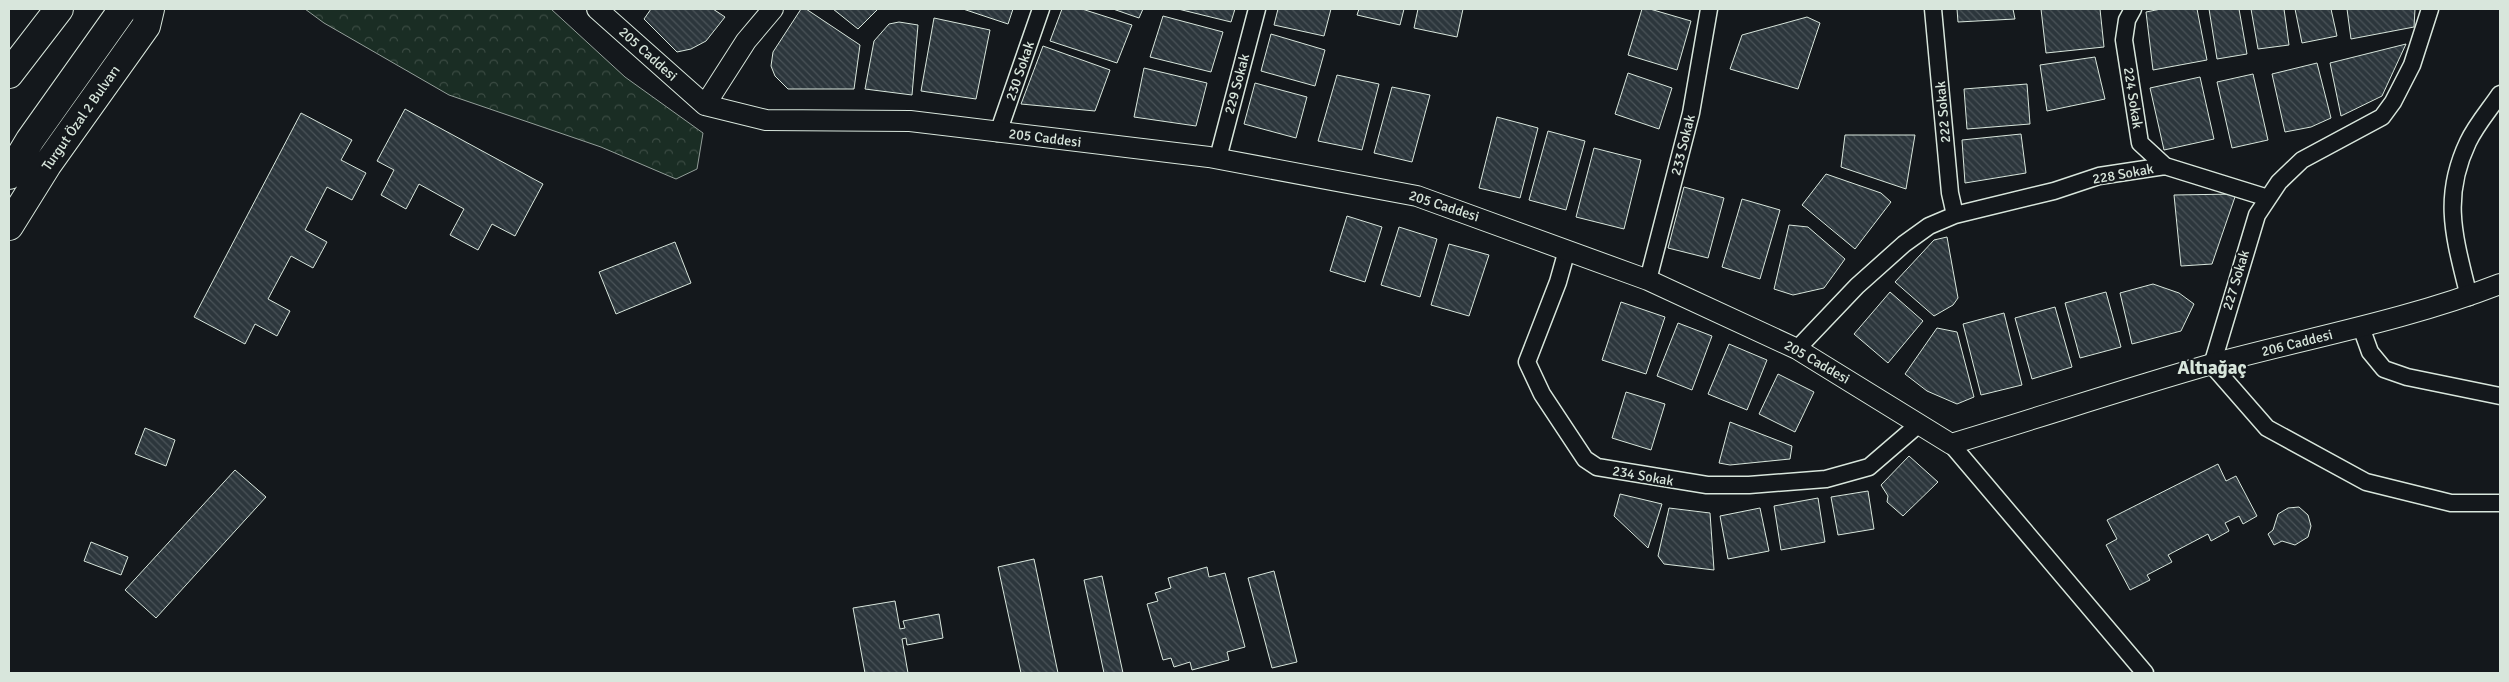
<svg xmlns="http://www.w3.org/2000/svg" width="2509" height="682" viewBox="0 0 2509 682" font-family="Signika,sans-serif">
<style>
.forest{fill:url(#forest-crowns);stroke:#939e99}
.building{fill:url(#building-back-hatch);stroke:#d8e6dc}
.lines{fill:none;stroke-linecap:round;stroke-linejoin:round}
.minor-casing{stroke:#d8e6dc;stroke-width:19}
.tertiary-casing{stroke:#d8e6dc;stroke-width:22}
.trunk-casing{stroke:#d8e6dc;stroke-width:30}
.minor{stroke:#14181c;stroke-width:16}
.tertiary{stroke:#14181c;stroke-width:20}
.trunk{stroke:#14181c;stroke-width:28}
.labels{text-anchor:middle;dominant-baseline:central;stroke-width:4;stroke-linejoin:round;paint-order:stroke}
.street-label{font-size:14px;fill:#d8e6dc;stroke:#14181c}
.district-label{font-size:19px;font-weight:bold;fill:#d8e6dc;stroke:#14181c}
</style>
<defs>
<pattern id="forest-crowns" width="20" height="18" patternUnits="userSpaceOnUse" patternTransform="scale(1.25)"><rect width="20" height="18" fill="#1a2d24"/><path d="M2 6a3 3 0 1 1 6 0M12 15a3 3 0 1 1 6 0" fill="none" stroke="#3b4b43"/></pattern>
<pattern id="building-back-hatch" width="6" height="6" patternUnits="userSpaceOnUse" patternTransform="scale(1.25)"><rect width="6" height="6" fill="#2c363c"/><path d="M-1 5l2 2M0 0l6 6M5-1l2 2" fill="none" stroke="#4a5358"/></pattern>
</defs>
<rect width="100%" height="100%" fill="#14181c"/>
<path class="forest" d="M305,9h246l74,68 78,56 -6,36 -21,10 -75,-32 -152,-52 -125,-72z"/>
<path class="building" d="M651,9h62l12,8 -19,24 -15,8 -14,3 -33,-33z
M801,9h5l54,36 -6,44h-66l-13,-13 -4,-10 2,-14z
M833,9h45l-20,20z
M963,9h50l-5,15z
M1062,9h20l50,16 -15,38 -67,-22z
M1113,9h30l-4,9z
M1178,9h57l-4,13z
M1278,9h53l-7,27 -50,-11z
M1359,9h45l-4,16 -43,-10z
M1418,9h45l-6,28 -43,-9z
M1642,9h8l41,12 -14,49 -49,-15z
M1957,9h56l2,10 -57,3z
M2041,9h59l4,38 -58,6z
M2161,9h36l10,51 -54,10 -7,-58z
M2209,9h30l8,45 -30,5z
M2251,9h33l5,36 -31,4z
M2295,9h36l6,27 -35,7z
M2347,9h68l-1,18 -63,12z
M1163,16l60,16 -12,40 -61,-15z
M1807,17l13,6 -22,66 -68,-20 12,-34z
M934,18l56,12 -14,69 -55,-8z
M899,22l19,3 -6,70 -47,-6 9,-48 15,-17z
M1271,34l54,16 -10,36 -54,-15z
M2406,44l-24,52 -41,20 -11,-53z
M1043,46l67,24 -15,41 -74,-7z
M2095,57l10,42 -58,12 -7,-46z
M2317,63l14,55 -20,9 -26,5 -13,-58z
M1144,68l63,15 -11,43 -62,-9z
M1628,73l44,15 -13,41 -44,-15z
M2253,74l15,66 -36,8 -15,-66z
M1337,75l42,9 -17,66 -44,-9z
M2200,77l14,62 -50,11 -14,-62z
M1255,83l52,14 -11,41 -52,-14z
M2027,84l3,40 -63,5 -3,-40z
M1392,87l38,8 -18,67 -38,-9z
M405,109l138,75 -28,52 -23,-12 -14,26 -28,-15 14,-26 -45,-25 -13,25 -25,-14 13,-25 -17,-9z
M301,113l51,27 -11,20 25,13 -14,27 -25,-13 -22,43 22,12 -14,26 -22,-12 -23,43 22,12 -13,25 -22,-12 -10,20 -51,-27z
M1497,117l41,11 -18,70 -41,-10z
M1548,131l37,10 -19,69 -37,-10z
M2021,134l5,39 -61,10 -3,-43z
M1845,135h70l-9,54 -65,-22z
M1594,148l47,12 -17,69 -48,-12z
M1826,174l55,19 10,9 -36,47 -53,-44z
M1684,187l40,11 -16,60 -40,-10z
M2236,194l-24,70 -31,2 -7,-71z
M1742,199l38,11 -20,69 -38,-12z
M1347,216l35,11 -17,55 -35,-11z
M1789,225l19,2 37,32 -21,29 -31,7 -19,-6z
M1399,227l38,12 -17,58 -39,-12z
M1947,237l11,61 -5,7 -19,11 -39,-34 39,-42z
M675,242l16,41 -75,31 -17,-42z
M1449,244l40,11 -20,61 -38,-11z
M2153,284l26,9 15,11 -13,27 -49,13 -12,-51z
M1890,292l33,29 -35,42 -34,-29z
M2106,292l15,55 -41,11 -15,-55z
M1621,302l44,15 -19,57 -44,-14z
M2055,307l17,60 -40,12 -17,-61z
M2004,313l18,72 -41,10 -18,-71z
M1678,323l34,13 -20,54 -35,-14z
M1937,328l20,4 17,65 -17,7 -30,-13 -22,-17z
M1729,344l38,16 -20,50 -39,-16z
M1778,374l36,18 -19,40 -36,-18z
M1626,392l39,12 -14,46 -39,-12z
M1730,422l62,24 -2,13 -60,6 -11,-2z
M145,428l30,12 -9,26 -31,-12z
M1909,456l29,26 -35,34 -16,-14 1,-6 -7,-11z
M2218,464l8,17 10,-5 21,40 -14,8 -4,-8 -14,7 4,8 -18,10 -3,-7 -40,21 4,7 -25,13 3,5 -20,10 -24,-45 11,-6 -10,-19z
M235,470l31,27 -110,121 -31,-28z
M1868,491l6,38 -36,6 -7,-38z
M1620,494l42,10 -14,44 -34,-32z
M1818,498l7,44 -44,8 -7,-44z
M2299,507l9,8 3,11 -3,11 -13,8 -13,-4 -8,4 -6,-11 5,-4 5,-16 10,-6z
M1669,508l41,5 4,57 -50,-6 -6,-8z
M1760,508l9,43 -41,8 -8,-43z
M91,542l37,15 -7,18 -37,-14z
M1034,559l24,114h-37l-23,-106z
M1207,567l2,10 16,-4 20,74 -18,5 2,8 -37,10 -2,-8 -16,5 -3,-9 -8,2 -16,-56 11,-3 -3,-8 16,-5 -3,-10z
M1274,571l23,91 -25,6 -24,-90z
M1102,576l21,97h-19l-20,-93z
M895,601l5,28 5,-1 -2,-7 36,-7 4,24 -36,7 -1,-7 -4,1 6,34h-43l-12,-65z"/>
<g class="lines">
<defs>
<path id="minor" d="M1933,9l17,184 5,22
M2133,9l-6,11 -3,20 16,103 25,23
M2430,9l-18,56 -19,37 -11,15 -80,43 -23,22 -22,33 -45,150 55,63 99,54 85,21h49
M998,133l43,-124
M1218,158l39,-149
M1567,250l-9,32 -31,80 15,32 43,65 12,8 110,18h42l77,-6 43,-12 50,-43
M1648,280l43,-167 18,-104
M2469,297c-14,-58 -28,-98 -1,-155 8,-17 22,-33 32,-48
M2361,327l9,25 14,17 23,8 93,19
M1797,349l60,-63 47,-42 25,-18 26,-11 99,-24 45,-15 66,-10 103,32
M1951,444l194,229"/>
<path id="tertiary" d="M597,9l108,96 61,15 144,1 299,36 208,39 231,84 149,69 154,95c87,-26 173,-55 261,-80 96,-26 195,-44 288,-80
M705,105l41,-64 27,-32"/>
<path id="trunk" d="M9,74l50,-65
M9,175l21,-35 93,-131
M9,226l38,-61 99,-139 4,-17"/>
</defs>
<use href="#minor" class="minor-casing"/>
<use href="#tertiary" class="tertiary-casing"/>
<use href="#trunk" class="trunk-casing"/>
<use href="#minor" class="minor"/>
<use href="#tertiary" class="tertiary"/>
<use href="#trunk" class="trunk"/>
</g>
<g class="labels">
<g class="street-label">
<text transform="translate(648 54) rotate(42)">205 Caddesi</text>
<text transform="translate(1020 71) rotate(-71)">230 Sokak</text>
<text transform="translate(1237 84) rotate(-75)">229 Sokak</text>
<text transform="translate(2133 98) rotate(81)">224 Sokak</text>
<text transform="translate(1943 112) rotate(-95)">222 Sokak</text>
<text transform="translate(81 118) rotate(-55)">Turgut Özal 2 Bulvarı</text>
<text transform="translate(1045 138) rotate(7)">205 Caddesi</text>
<text transform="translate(1683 145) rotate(-76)">233 Sokak</text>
<text transform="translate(2123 174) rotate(-10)">228 Sokak</text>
<text transform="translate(1444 206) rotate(18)">205 Caddesi</text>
<text transform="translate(2236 280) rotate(-73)">227 Sokak</text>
<text transform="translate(2297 343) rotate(-14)">206 Caddesi</text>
<text transform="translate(1817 362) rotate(30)">205 Caddesi</text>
<text transform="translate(1643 476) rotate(10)">234 Sokak</text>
</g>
<g class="district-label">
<text x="2212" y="368">Altıağaç</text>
</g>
</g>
<rect width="2509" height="682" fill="none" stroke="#d8e6dc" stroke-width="20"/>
</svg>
